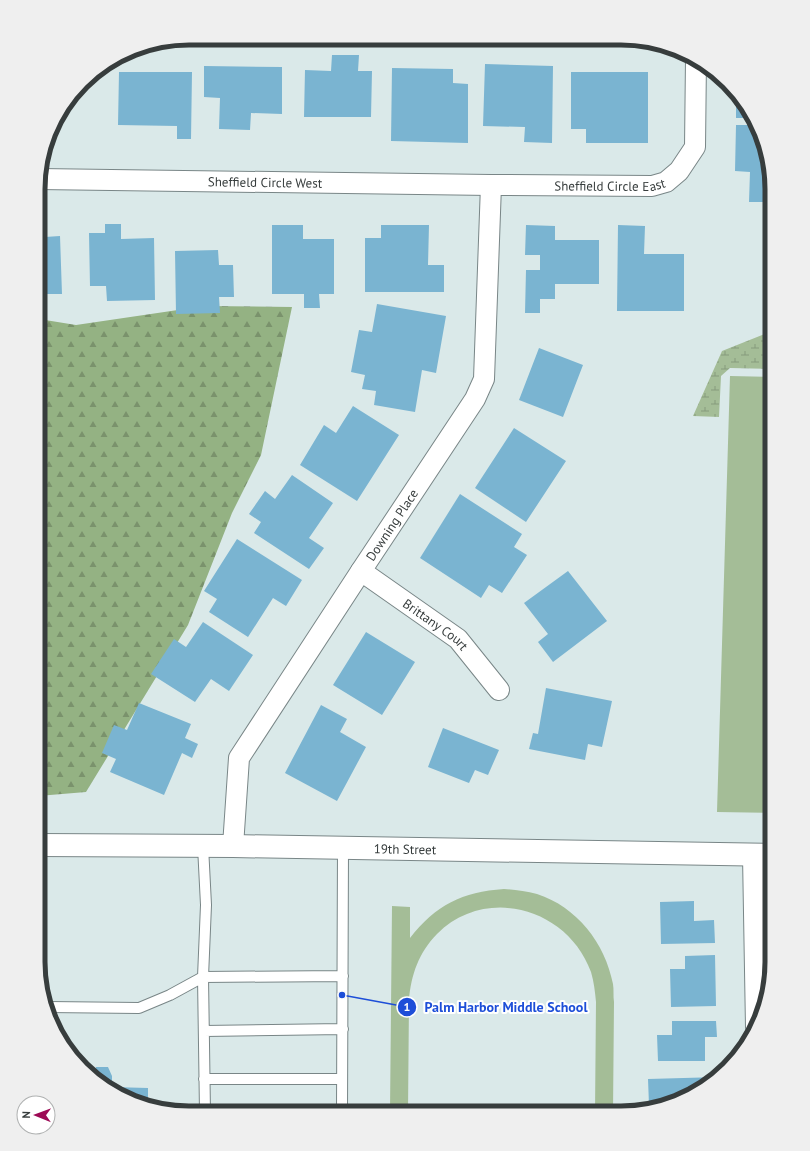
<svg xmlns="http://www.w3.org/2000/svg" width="810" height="1151" viewBox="0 0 810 1151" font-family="'PT Sans',sans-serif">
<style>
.grass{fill:#a4bd97}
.forest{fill:url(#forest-firs)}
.wetland{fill:url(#wetland-marsh)}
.building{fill:#7ab4d1}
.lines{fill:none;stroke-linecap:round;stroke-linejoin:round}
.service-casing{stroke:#798687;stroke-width:12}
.minor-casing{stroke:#798687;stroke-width:22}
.tertiary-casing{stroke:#798687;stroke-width:24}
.service{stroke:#fff;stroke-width:10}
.minor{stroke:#fff;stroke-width:20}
.tertiary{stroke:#fff;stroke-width:22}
.labels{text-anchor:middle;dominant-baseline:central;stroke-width:4;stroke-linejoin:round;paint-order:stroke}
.street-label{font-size:13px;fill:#373d3d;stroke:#fff}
.rim{fill:none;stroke:#373d3d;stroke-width:5}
.leader{fill:none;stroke:#1d4ed8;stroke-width:1.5}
.callout-dot{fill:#1d4ed8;stroke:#fff;stroke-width:1.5}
.mark-label{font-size:12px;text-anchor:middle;font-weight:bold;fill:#fff}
.callout-label{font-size:14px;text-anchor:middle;font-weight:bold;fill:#1d4ed8;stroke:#fff;stroke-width:4;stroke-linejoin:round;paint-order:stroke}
</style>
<defs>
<pattern id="forest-firs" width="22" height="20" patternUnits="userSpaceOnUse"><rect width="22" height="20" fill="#94b283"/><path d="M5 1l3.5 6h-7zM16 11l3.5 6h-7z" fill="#7a926c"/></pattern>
<pattern id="wetland-marsh" width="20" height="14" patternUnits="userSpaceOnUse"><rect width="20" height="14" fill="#a4bd97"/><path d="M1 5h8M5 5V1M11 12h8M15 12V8" fill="none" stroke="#869b7c"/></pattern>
</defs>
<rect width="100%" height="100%" fill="#dae9e9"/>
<path class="grass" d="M730,376l42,1v436l-55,-1z
M504,889c11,1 22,2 33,5 40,13 68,49 76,90 1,6 0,12 1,18l-1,111h-18l1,-111c-1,-10 -2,-20 -5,-30 -23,-64 -105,-87 -154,-38 -18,18 -26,41 -28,66l-1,112h-18l2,-206 18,1v31c26,-33 52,-46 94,-49z"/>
<path class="forest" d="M205,306l87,1 -31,148 -29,58 -44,112 -102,167 -48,4 1,-477 37,6z"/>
<path class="wetland" d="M772,331v38l-42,-1 -9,8 -2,41 -26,-1 29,-65z"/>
<path class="building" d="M332,55h27l-1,16h14l-1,46h-67l1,-47 26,1z
M485,64l68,2 -1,77 -28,-1 1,-15 -42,-1z
M204,66l78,1v47l-31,-1 -1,17 -31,-1 1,-31 -16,-1z
M392,68l61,1v14l15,1v59l-77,-2z
M119,72h73l-1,67h-14v-13l-59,-1z
M571,72h77v71h-62v-14h-15z
M68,101v13h-10z
M736,103h5l12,15h-17z
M736,125h21l15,64v13h-23l1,-30 -15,-1z
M39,222h6v15l15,-1 2,58h-16l1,14h-8z
M105,224h16v15l33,-1 1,62 -48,1 -1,-15h-16l-1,-53h16z
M272,225h31v14h31v55h-15l1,14h-16v-14h-32z
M381,225h48l-1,40h16v27h-79v-54h16z
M526,225l29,1v14h44v44h-44v15h-15v14h-15l1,-43h14v-15h-15z
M618,225l27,1 -1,28h40v57h-67z
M218,250l1,15h14l1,32h-15l1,16 -44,1 -1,-63z
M377,304l69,12 -10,57 -14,-3 -7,42 -41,-7 2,-14 -14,-2 3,-14 -14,-3 8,-42 13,2z
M539,348l44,17 -20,52 -44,-17z
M353,406l46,29 -42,66 -57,-36 24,-40 12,8z
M514,428l52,33 -40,61 -51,-34z
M292,475l41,28 -24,35 15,10 -15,21 -55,-36 7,-11 -12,-8 16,-23 10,8z
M460,494l62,40 -8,13 13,8 -25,38 -13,-8 -8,13 -61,-40z
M237,539l65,41 -16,26 -13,-8 -25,39 -39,-25 8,-13 -13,-8z
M568,571l39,50 -54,41 -15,-20 10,-8 -24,-31z
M203,622l50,33 -24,36 -18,-12 -16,23 -44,-28 23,-35 12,8z
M366,632l49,30 -33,53 -49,-30z
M546,688l66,13 -10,46 -14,-3 -3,16 -56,-11 4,-16 5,1z
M139,703l52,21 -6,14 13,6 -6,14 -10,-5 -18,42 -54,-23 6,-13 -14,-6 12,-28 13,5z
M321,705l26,14 -7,13 26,15 -29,54 -52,-28z
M443,728l56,22 -11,25 -13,-5 -6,13 -41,-16z
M694,901v20l20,-1 1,23 -54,1 -1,-42z
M715,955l1,51 -45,1 -1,-38h15v-13z
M672,1021h44l1,16h-12v24h-47l-1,-26h15z
M96,1067h12l4,9v11l36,1v15l27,2v7h-5l-39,-10 -34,-20 -4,-5z
M719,1077l-31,21 -29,6 -10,1 -1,-26z"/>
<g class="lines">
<defs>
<path id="service" d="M203,846l3,59 -3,72 2,135
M48,1007l91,1 31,-13 33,-18 140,-1
M204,1031l139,-2
M204,1079h138
M342,1112l1,-264"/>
<g id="minor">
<path id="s1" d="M39,179l452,6 161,1 14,-4 13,-11 16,-24 1,-88"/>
<path id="s2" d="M361,571l97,68 41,51"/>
<path id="s3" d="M233,846l6,-88 122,-187 114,-172 9,-20 7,-194"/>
<path d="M753,855l3,172"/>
</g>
<g id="tertiary">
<path id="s4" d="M38,845l195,1 539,9"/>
</g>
</defs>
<use href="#service" class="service-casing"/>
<use href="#minor" class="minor-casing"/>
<use href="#tertiary" class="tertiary-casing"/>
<use href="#service" class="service"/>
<use href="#minor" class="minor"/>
<use href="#tertiary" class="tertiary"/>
</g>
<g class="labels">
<g class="street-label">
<text stroke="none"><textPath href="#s1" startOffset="571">Sheffield Circle East</textPath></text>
<text stroke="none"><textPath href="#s1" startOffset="226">Sheffield Circle West</textPath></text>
<text stroke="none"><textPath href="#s3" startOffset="367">Downing Place</textPath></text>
<text stroke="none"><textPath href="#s2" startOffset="92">Brittany Court</textPath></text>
<text stroke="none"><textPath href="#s4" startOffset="367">19th Street</textPath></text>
</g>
</g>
<path d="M0 0H810V1151H0ZM189 45H621A144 144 0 0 1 765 189V962A144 144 0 0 1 621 1106H189A144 144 0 0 1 45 962V189A144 144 0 0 1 189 45Z" fill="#efefef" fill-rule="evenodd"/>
<path class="rim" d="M189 45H621A144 144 0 0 1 765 189V962A144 144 0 0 1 621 1106H189A144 144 0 0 1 45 962V189A144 144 0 0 1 189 45Z"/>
<path class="leader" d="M342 995L407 1007"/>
<g class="callout-dot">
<circle cx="342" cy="995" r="4"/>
<circle cx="407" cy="1007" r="10"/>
</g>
<g class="mark-label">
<text x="407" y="1011">1</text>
</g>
<g class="callout-label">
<text x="506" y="1012">Palm Harbor Middle School</text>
</g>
<g transform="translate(36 1115) rotate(271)"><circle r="19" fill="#ffffff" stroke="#afb1b1"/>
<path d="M0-3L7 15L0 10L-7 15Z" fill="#9d0a55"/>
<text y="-6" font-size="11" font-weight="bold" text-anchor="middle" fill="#373d3d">N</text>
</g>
</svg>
